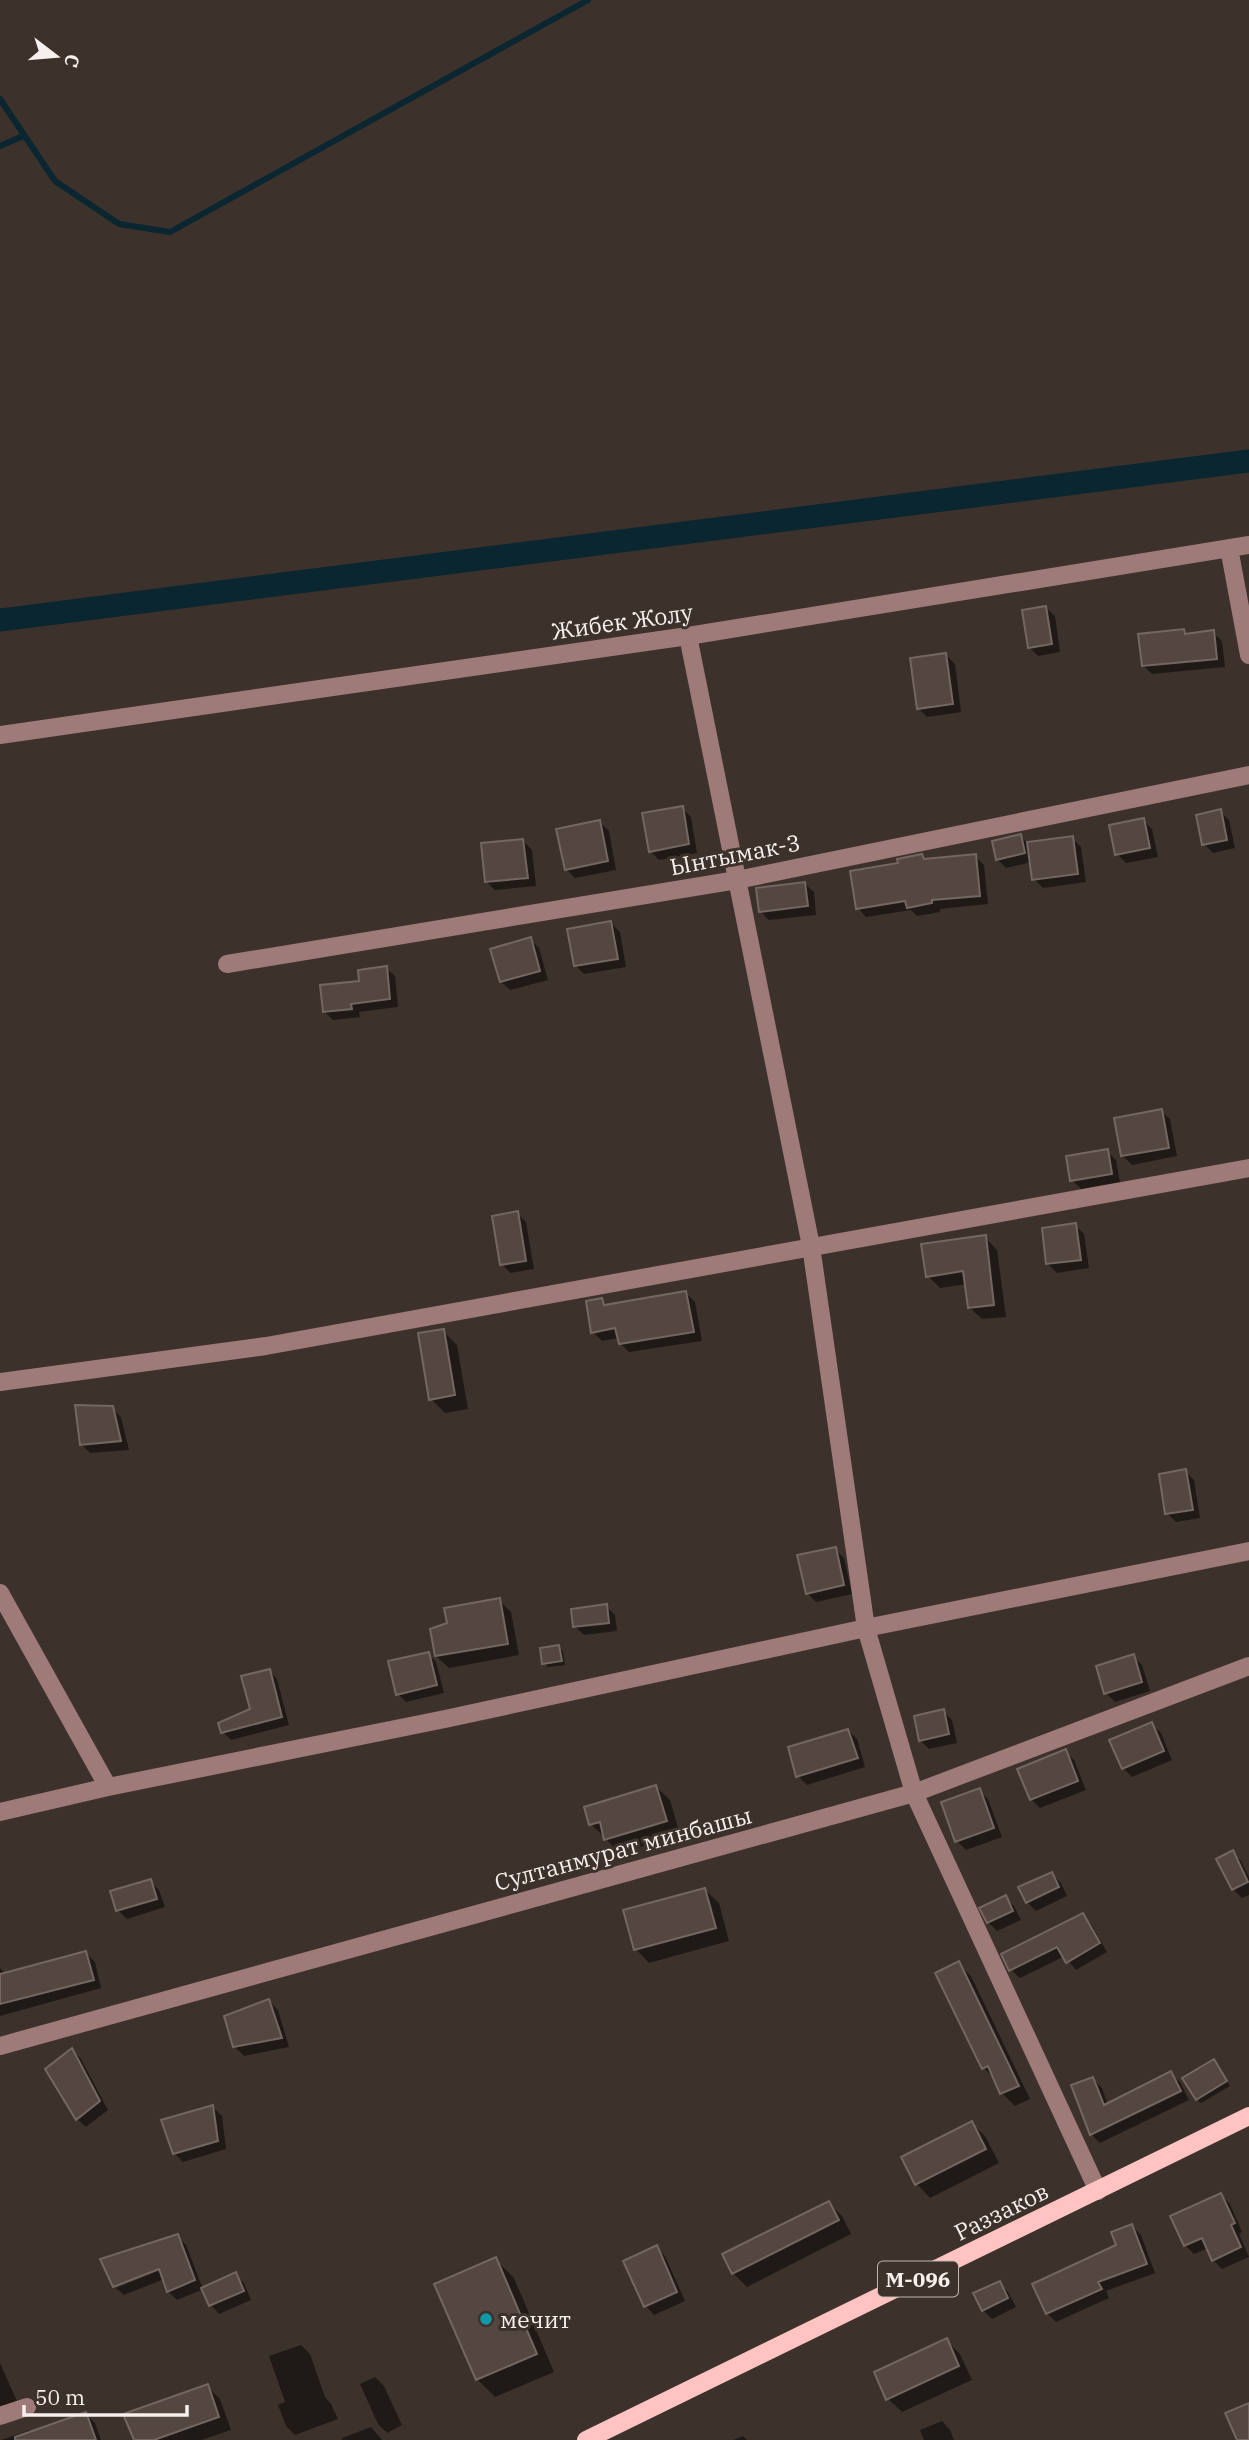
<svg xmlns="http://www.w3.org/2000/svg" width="1249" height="2440" viewBox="0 0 1249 2440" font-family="'IBM Plex Serif',serif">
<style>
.shadow{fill:#0007}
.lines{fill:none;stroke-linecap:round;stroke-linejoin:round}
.stream{stroke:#092631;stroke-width:6}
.canal{stroke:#092631;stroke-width:23}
.building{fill:#544742;stroke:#746660;stroke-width:2}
.minor{stroke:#9e7a78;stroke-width:18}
.major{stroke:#ffc4c1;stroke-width:18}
.culture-dot{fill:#0f9aa8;stroke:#3d312c;stroke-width:2.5}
.labels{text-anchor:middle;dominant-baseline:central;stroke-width:6;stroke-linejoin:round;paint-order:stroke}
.shield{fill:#3d312c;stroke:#beb6b2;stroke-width:2}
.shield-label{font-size:21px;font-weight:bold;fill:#f6efeb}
.street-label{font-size:23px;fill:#f6efeb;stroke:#3d312c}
.poi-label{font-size:23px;fill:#f6efeb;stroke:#3d312c;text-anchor:start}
</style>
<rect width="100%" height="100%" fill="#3d312c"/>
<path class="shadow" d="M1046,608l9,8 5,36 -22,4 -9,-9z
M1184,631l4,4 25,-3 9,9 3,26 -73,7 -9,-9z
M946,655l9,9 6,48 -34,5 -9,-9z
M682,808l9,9 6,36 -38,7 -9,-9z
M1220,811l9,9 6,28 -22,5 -9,-9z
M1143,820l9,9 6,28 -32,6 -9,-9z
M600,822l9,9 7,39 -41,8 -9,-9z
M1021,836l7,8 44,-6 9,9 5,35 -43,6 -9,-9 -2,-17 -26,6 -9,-9z
M523,841l9,9 4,36 -41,4 -9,-9z
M922,856l5,5 48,-5 9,9 4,39 -48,5v3l-23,4 -6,-6 -45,7 -8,-9 42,-43z
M805,884l9,8 2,23 -47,5 -9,-9z
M611,923l9,9 6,35 -42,7 -8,-8z
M530,939l9,9 9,32 -38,10 -9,-8z
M386,968l9,8 3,31 -39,5 1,5 -27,3 -9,-9 37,-29z
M1161,1111l9,8 7,37 -45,9 -9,-9z
M1107,1151l9,9 4,22 -39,7 -9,-9z
M517,1213l9,9 8,47 -24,4 -8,-9z
M1075,1225l9,9 5,34 -32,5 -9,-9z
M985,1237l12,13 9,67 -24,2 -13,-12 -2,-23 -27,4 -12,-12z
M686,1293l9,9 7,39 -73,11 -9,-9 -1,-5 -17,3 -9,-9 9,-32 6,6z
M443,1331l14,14 11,64 -23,4 -14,-14z
M112,1408l9,9 8,33 -39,3 -9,-9z
M1185,1471l9,9 6,38 -24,4 -9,-9z
M835,1549l9,9 8,36 -36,8 -9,-9z
M499,1600l12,12 8,43 -70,13 -13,-12z
M606,1606l9,9 2,16 -33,4 -9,-8z
M559,1647l4,4 2,14 -17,2 -4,-4z
M428,1654l8,8 8,31 -38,9 -8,-8z
M1133,1656l9,9 8,26 -35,11 -9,-9z
M269,1671l8,8 12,46 -58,15 -8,-8 29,-22z
M943,1711l9,9 5,23 -28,6 -9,-9z
M1152,1724l9,9 11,27 -40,17 -9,-9z
M848,1730l9,9 8,28 -58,18 -9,-9z
M1065,1751l9,9 12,30 -46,18 -9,-9z
M656,1787l14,13 10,35 -60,18 -29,-29z
M979,1790l9,9 14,38 -36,13 -9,-9z
M1232,1852l9,9 8,16v18l-7,3 -9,-9z
M1052,1874l9,9 6,13 -31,15 -9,-9z
M150,1881l9,9 6,17 -38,12 -9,-9z
M705,1890l14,13 10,38 -80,22 -13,-14z
M1005,1897l9,9 7,14 -24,11 -9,-9z
M1082,1915l9,9 16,28 -31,18 -11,-14 -45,22 -9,-8z
M86,1953l9,9 6,26 -101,28v-48l6,6z
M958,1963l13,13 59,123 -15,7 -13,-13 -6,-13 -12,-12z
M269,2001l9,9 11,37 -45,9 -9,-9z
M72,2050l9,9 27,51 -22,17 -9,-8z
M1217,2065l13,21 -29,17 -4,-4z
M1171,2074l9,8 9,18 -89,43 -9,-9 2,-55 9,9 6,17z
M213,2107l9,9 4,33 -43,13 -9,-9z
M971,2123l14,13 14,27 -69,35 -13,-14 -14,-26z
M1221,2195l9,9 12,28 -3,2 10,23 -27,12 -9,-9 -5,-12 -14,6 -9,-9z
M829,2203l13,13 9,18 -104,53 -14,-14z
M1132,2226l9,9 14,38 -49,18 3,7 -53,24 -9,-9 72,-67z
M177,2236l9,9 17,44 32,-14 9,8 7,17 -32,14 -8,-9 -7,-16 -27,11 -9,-9 -4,-12 -40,16 -8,-7 52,-21 -1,-3 -51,20v4l-1,-2 -12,-26z
M656,2247l9,9 20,45 -31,14 -8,-9z
M495,2259l19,19 40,94 -59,25 -18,-18z
M999,2283l9,9 8,15 -24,12 -9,-9z
M946,2340l14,14 12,26 -70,32 -14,-13z
M301,2345l9,9 15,43 6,7 7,15 -43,16 -9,-9 -8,-21 7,-3 -16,-46z
M0,2363l17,38 -17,5z
M375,2377l9,9 18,39 -15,8 -9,-9 -18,-40z
M207,2386l13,13 11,31 -29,10h-66z
M86,2414l9,9 6,17h-100l29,-10 3,3z
M942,2421l8,9 4,10h-30l-4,-10z
M371,2427l11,13h-40v-2z
M743,2436l4,4h-14z"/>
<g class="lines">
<path class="stream" d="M0,99l55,82 64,43 51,8 418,-232
M0,146l23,-10"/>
<path class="canal" d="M0,620l1249,-159"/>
</g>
<path class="building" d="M1046,606l6,38 -24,4 -6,-38z
M1184,629l1,5 29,-4 3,29 -75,7 -4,-32z
M946,653l7,51 -36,5 -7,-51z
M683,806l6,38 -40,8 -7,-39z
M1221,809l6,31 -25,5 -6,-30z
M1144,818l6,30 -35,7 -6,-30z
M600,820l8,41 -43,9 -9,-41z
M1021,834l4,19 -29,7 -4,-19z
M1073,836l5,38 -46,6 -5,-38z
M523,839l5,39 -43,4 -4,-39z
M922,854l2,5 52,-5 4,42 -48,4v3l-25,5 -2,-7 -49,8 -6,-38 48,-8 -1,-4z
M805,882l3,24 -49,6 -3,-24z
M611,921l7,38 -44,7 -7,-37z
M531,937l9,34 -40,11 -10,-33z
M387,966l3,33 -39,5 1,5 -29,3 -3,-27 39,-4 -1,-11z
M1162,1109l7,39 -48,8 -7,-38z
M1108,1149l4,25 -42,7 -4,-25z
M518,1211l8,50 -26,4 -8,-49z
M1076,1223l5,37 -35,4 -4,-36z
M986,1235l8,70 -26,3 -5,-37 -37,6 -5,-33z
M686,1291l8,41 -75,12 -4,-16 -24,5 -5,-32 16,-3 2,7z
M444,1329l11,66 -26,5 -11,-67z
M75,1405l38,1 8,35 -41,4z
M1186,1469l7,41 -28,4 -6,-40z
M836,1547l8,38 -38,9 -9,-39z
M500,1598l8,46 -73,12 -5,-27 17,-6 -3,-15z
M607,1604l2,19 -36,4 -2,-18z
M559,1645l3,16 -20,3 -2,-16z
M429,1652l8,33 -41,10 -8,-34z
M1134,1654l8,28 -38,12 -8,-28z
M270,1669l12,48 -61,16 -3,-10 32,-14 -9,-33z
M944,1709l5,25 -30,7 -5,-25z
M1152,1722l12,29 -42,18 -13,-29z
M848,1729l10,29 -62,19 -8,-30z
M1066,1749l12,32 -48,19 -13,-31z
M656,1785l11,36 -63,19 -4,-18 -11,3 -5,-18z
M980,1788l14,40 -39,14 -14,-40z
M1233,1850l15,32 -16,8 -16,-31z
M1052,1872l7,15 -33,16 -8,-16z
M151,1879l6,20 -41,12 -6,-20z
M705,1888l11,40 -82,22 -11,-40z
M1006,1895l7,16 -26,12 -8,-15z
M1083,1913l17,30 -34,20 -9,-16 -48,24 -8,-17z
M86,1951l8,29 -94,24v-30z
M959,1961l60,125 -19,8 -12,-28 -6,3 -47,-96z
M269,1999l13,39 -49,9 -9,-31z
M72,2048l28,53 -24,19 -31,-51z
M1214,2059l13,22 -31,19 -14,-22z
M1171,2071l10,20 -91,44 -19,-50 22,-8 11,28z
M213,2105l5,36 -45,13 -12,-34z
M972,2121l14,28 -71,36 -14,-28z
M1221,2193l14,30 -4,2 10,22 -29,14 -10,-23 -18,8 -14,-30z
M829,2201l10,19 -107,54 -10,-20z
M1132,2224l15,40 -49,18 4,7 -56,25 -14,-30 84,-39 -5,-13z
M178,2234l17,46 -28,12 -8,-23 -46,18 -13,-28z
M657,2245l20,47 -33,15 -21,-46z
M496,2257l41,97 -61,26 -42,-96z
M236,2272l8,19 -35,15 -8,-18z
M1000,2281l8,17 -26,13 -9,-18z
M947,2338l12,28 -73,34 -12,-28z
M208,2384l11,33 -65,23h-20l-11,-26z
M1249,2403v37h-12l-12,-27z
M86,2412l10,28h-81v-3z"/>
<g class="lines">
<path class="minor" d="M1229,548l20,107
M688,636l123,610 55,382 48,165 184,398
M0,735l688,-99 561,-91
M227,964l510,-84 512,-105
M0,1382l266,-36 983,-178
M0,1593l108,194
M0,1812l108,-25 337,-68 421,-91 383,-77
M0,2046l914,-253 335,-127
M0,2416l27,-9"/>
<path class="major" d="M586,2440l663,-324"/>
</g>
<circle class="culture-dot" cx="486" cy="2319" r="7"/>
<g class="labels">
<rect class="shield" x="878" y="2261.5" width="80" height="35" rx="5"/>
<g class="shield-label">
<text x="918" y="2279">М-096</text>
</g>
<g class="street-label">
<text transform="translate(622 621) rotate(-8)">Жибек Жолу</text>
<text transform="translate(735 854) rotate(-11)">Ынтымак-3</text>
<text transform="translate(623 1848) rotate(-15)">Султанмурат минбашы</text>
<text transform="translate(1001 2211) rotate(-26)">Раззаков</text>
</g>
<g class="poi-label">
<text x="500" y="2319">мечит</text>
</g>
</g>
<g transform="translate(56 56) rotate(106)" stroke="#3d312c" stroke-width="5" paint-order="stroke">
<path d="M0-5L12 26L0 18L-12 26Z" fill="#f6efeb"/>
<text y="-10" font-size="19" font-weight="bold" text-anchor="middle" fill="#f6efeb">С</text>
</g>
<path d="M24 2405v10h163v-10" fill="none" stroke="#f6efeb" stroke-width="3.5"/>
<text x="35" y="2405" font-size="21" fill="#f6efeb" stroke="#3d312c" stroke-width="5" paint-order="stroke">50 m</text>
</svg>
